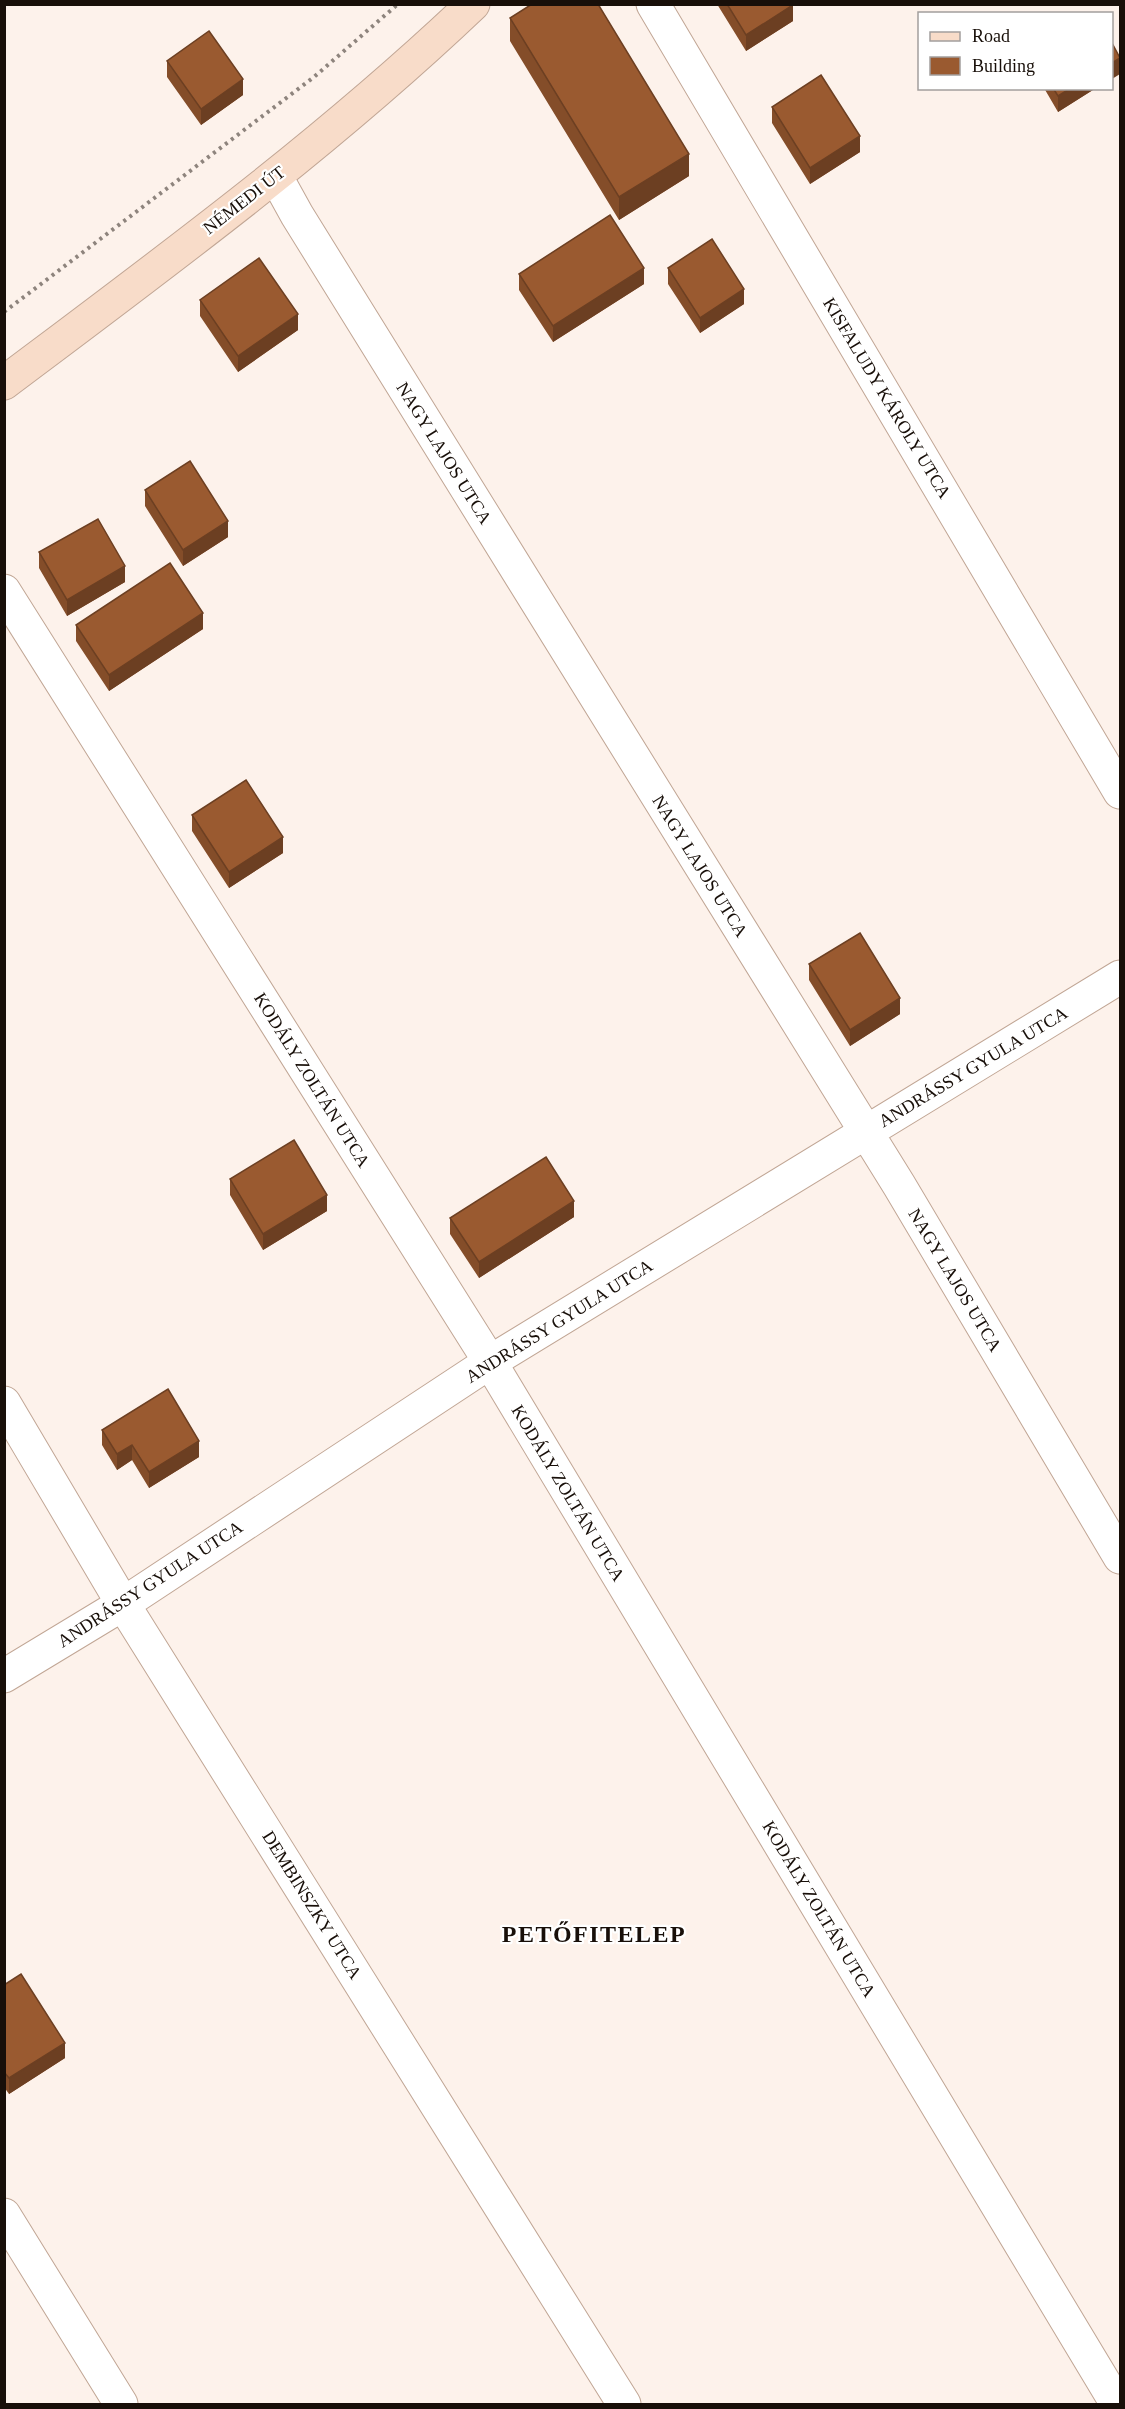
<svg xmlns="http://www.w3.org/2000/svg" width="1125" height="2409" viewBox="0 0 1125 2409" font-family="Georgia,serif">
<style>
.lines{fill:none;stroke-linecap:round;stroke-linejoin:round}
.street-casing{stroke:#c1a695;stroke-width:35}
.secondary-casing{stroke:#c1a695;stroke-width:35}
.path{stroke:#8e847d;stroke-width:4;stroke-dasharray:3 4.5;stroke-linecap:butt}
.street{stroke:#fff;stroke-width:33}
.secondary{stroke:#f8dcc9;stroke-width:33}
.wall{fill:#844d29}
.shaded-wall{fill:#6c3f22}
.building{fill:#9a5a30;stroke:#6c3f22;stroke-width:1.5}
.labels{text-anchor:middle;dominant-baseline:central;stroke-width:4.5;stroke-linejoin:round;paint-order:stroke}
.street-label{font-size:18px;fill:#180f09;stroke:#fff}
.district-label{font-size:24px;font-weight:bold;letter-spacing:1.5px;fill:#180f09;stroke:#fff}
</style>
<rect width="100%" height="100%" fill="#fdf2eb"/>
<g class="lines">
<defs>
<path id="street" d="M653,4l467,788
M276,177l21,38 602,970 221,372
M4,591l486,771 627,1042
M4,1403l119,201 501,800
M4,1676l119,-72 367,-242 630,-385
M4,2215l117,189"/>
<path id="secondary" d="M4,383c161,-121 323,-240 469,-379"/>
</defs>
<use href="#street" class="street-casing"/>
<use href="#secondary" class="secondary-casing"/>
<path class="path" d="M4,312l310,-235 84,-73"/>
<use href="#street" class="street"/>
<use href="#secondary" class="secondary"/>
</g>
<path class="wall" d="M717,4h76v17l-47,30z
M510,18l179,158 -70,44 -109,-179z
M167,61l76,34 -42,30 -34,-48z
M1044,88h52l-38,24z
M772,107l88,45 -50,32 -38,-61z
M668,268l76,36 -44,29 -32,-49z
M519,274l125,10 -91,58 -34,-52z
M200,300l98,30 -60,42 -38,-56z
M145,490l83,47 -45,29 -38,-60z
M39,552l86,30 -58,34 -28,-48z
M76,625l127,4 -94,62 -33,-50z
M192,815l91,38 -54,35 -37,-57z
M809,964l91,50 -50,32 -41,-66z
M230,1179l97,32 -64,39 -33,-55z
M574,1217l-95,61 -29,-44v-16z
M102,1430l97,27 -50,31 -17,-28 -15,10 -15,-25z
M4,1985l61,73 -56,36 -5,-7z"/>
<path class="shaded-wall" d="M793,5v16l-47,30v-16z
M1120,58v16l-8,5v-16z
M243,79v16l-42,30v-16z
M1071,88h25l-38,24v-16z
M860,136v16l-50,32v-16z
M689,154v22l-70,44v-23z
M644,268v16l-91,58v-16z
M744,289v15l-44,29v-15z
M298,314v16l-60,42v-16z
M228,521v16l-45,29v-16z
M125,566v16l-58,34v-16z
M203,613v16l-94,62v-16z
M283,837v16l-54,35v-16z
M900,998v16l-50,32v-16z
M327,1195v16l-64,39v-16z
M574,1201v16l-95,61v-16z
M199,1441v16l-50,31v-16z
M132,1445v15l-15,10v-16z
M65,2043v15l-56,36v-16z"/>
<path class="building" d="M532,4h66l91,150 -70,43 -109,-179z
M727,4h66v1l-47,30z
M209,31l34,48 -42,30 -34,-48z
M1112,43l8,15 -8,5z
M821,75l39,61 -50,32 -38,-61z
M1053,88h18l-13,8z
M610,215l34,53 -91,58 -34,-52z
M712,239l32,50 -44,29 -32,-50z
M259,258l39,56 -60,42 -38,-56z
M190,461l38,60 -45,29 -38,-60z
M98,519l27,47 -58,34 -28,-48z
M170,563l33,50 -94,62 -33,-50z
M246,780l37,57 -54,35 -37,-57z
M860,933l40,65 -50,32 -41,-66z
M294,1140l33,55 -64,39 -33,-55z
M546,1157l28,44 -95,61 -29,-44z
M168,1389l31,52 -50,31 -17,-27 -15,9 -15,-24z
M21,1974l44,69 -56,35 -5,-6v-87z"/>
<g class="labels">
<g class="street-label">
<text transform="translate(244 200) rotate(-38)">NÉMEDI ÚT</text>
<text transform="translate(887 398) rotate(59)">KISFALUDY KÁROLY UTCA</text>
<text transform="translate(444 453) rotate(58)">NAGY LAJOS UTCA</text>
<text transform="translate(700 866) rotate(58)">NAGY LAJOS UTCA</text>
<text transform="translate(973 1067) rotate(-31)">ANDRÁSSY GYULA UTCA</text>
<text transform="translate(312 1080) rotate(58)">KODÁLY ZOLTÁN UTCA</text>
<text transform="translate(955 1280) rotate(59)">NAGY LAJOS UTCA</text>
<text transform="translate(559 1321) rotate(-32)">ANDRÁSSY GYULA UTCA</text>
<text transform="translate(568 1493) rotate(59)">KODÁLY ZOLTÁN UTCA</text>
<text transform="translate(150 1584) rotate(-33)">ANDRÁSSY GYULA UTCA</text>
<text transform="translate(312 1905) rotate(58)">DEMBINSZKY UTCA</text>
<text transform="translate(819 1909) rotate(59)">KODÁLY ZOLTÁN UTCA</text>
</g>
<g class="district-label">
<text x="594" y="1934">PETŐFITELEP</text>
</g>
</g>
<rect width="1125" height="2409" fill="none" stroke="#180f09" stroke-width="12"/>
<rect x="918" y="12" width="195" height="78" fill="#ffffff" stroke="#a39f9d" stroke-width="1.5"/>
<rect x="930" y="32" width="30" height="9" fill="#f8dcc9" stroke="#a39f9d" stroke-width="1.5"/>
<text x="972" y="42" font-size="18" fill="#180f09">Road</text>
<rect x="930" y="57" width="30" height="18" fill="#9a5a30" stroke="#a39f9d" stroke-width="1.5"/>
<text x="972" y="72" font-size="18" fill="#180f09">Building</text>
</svg>
